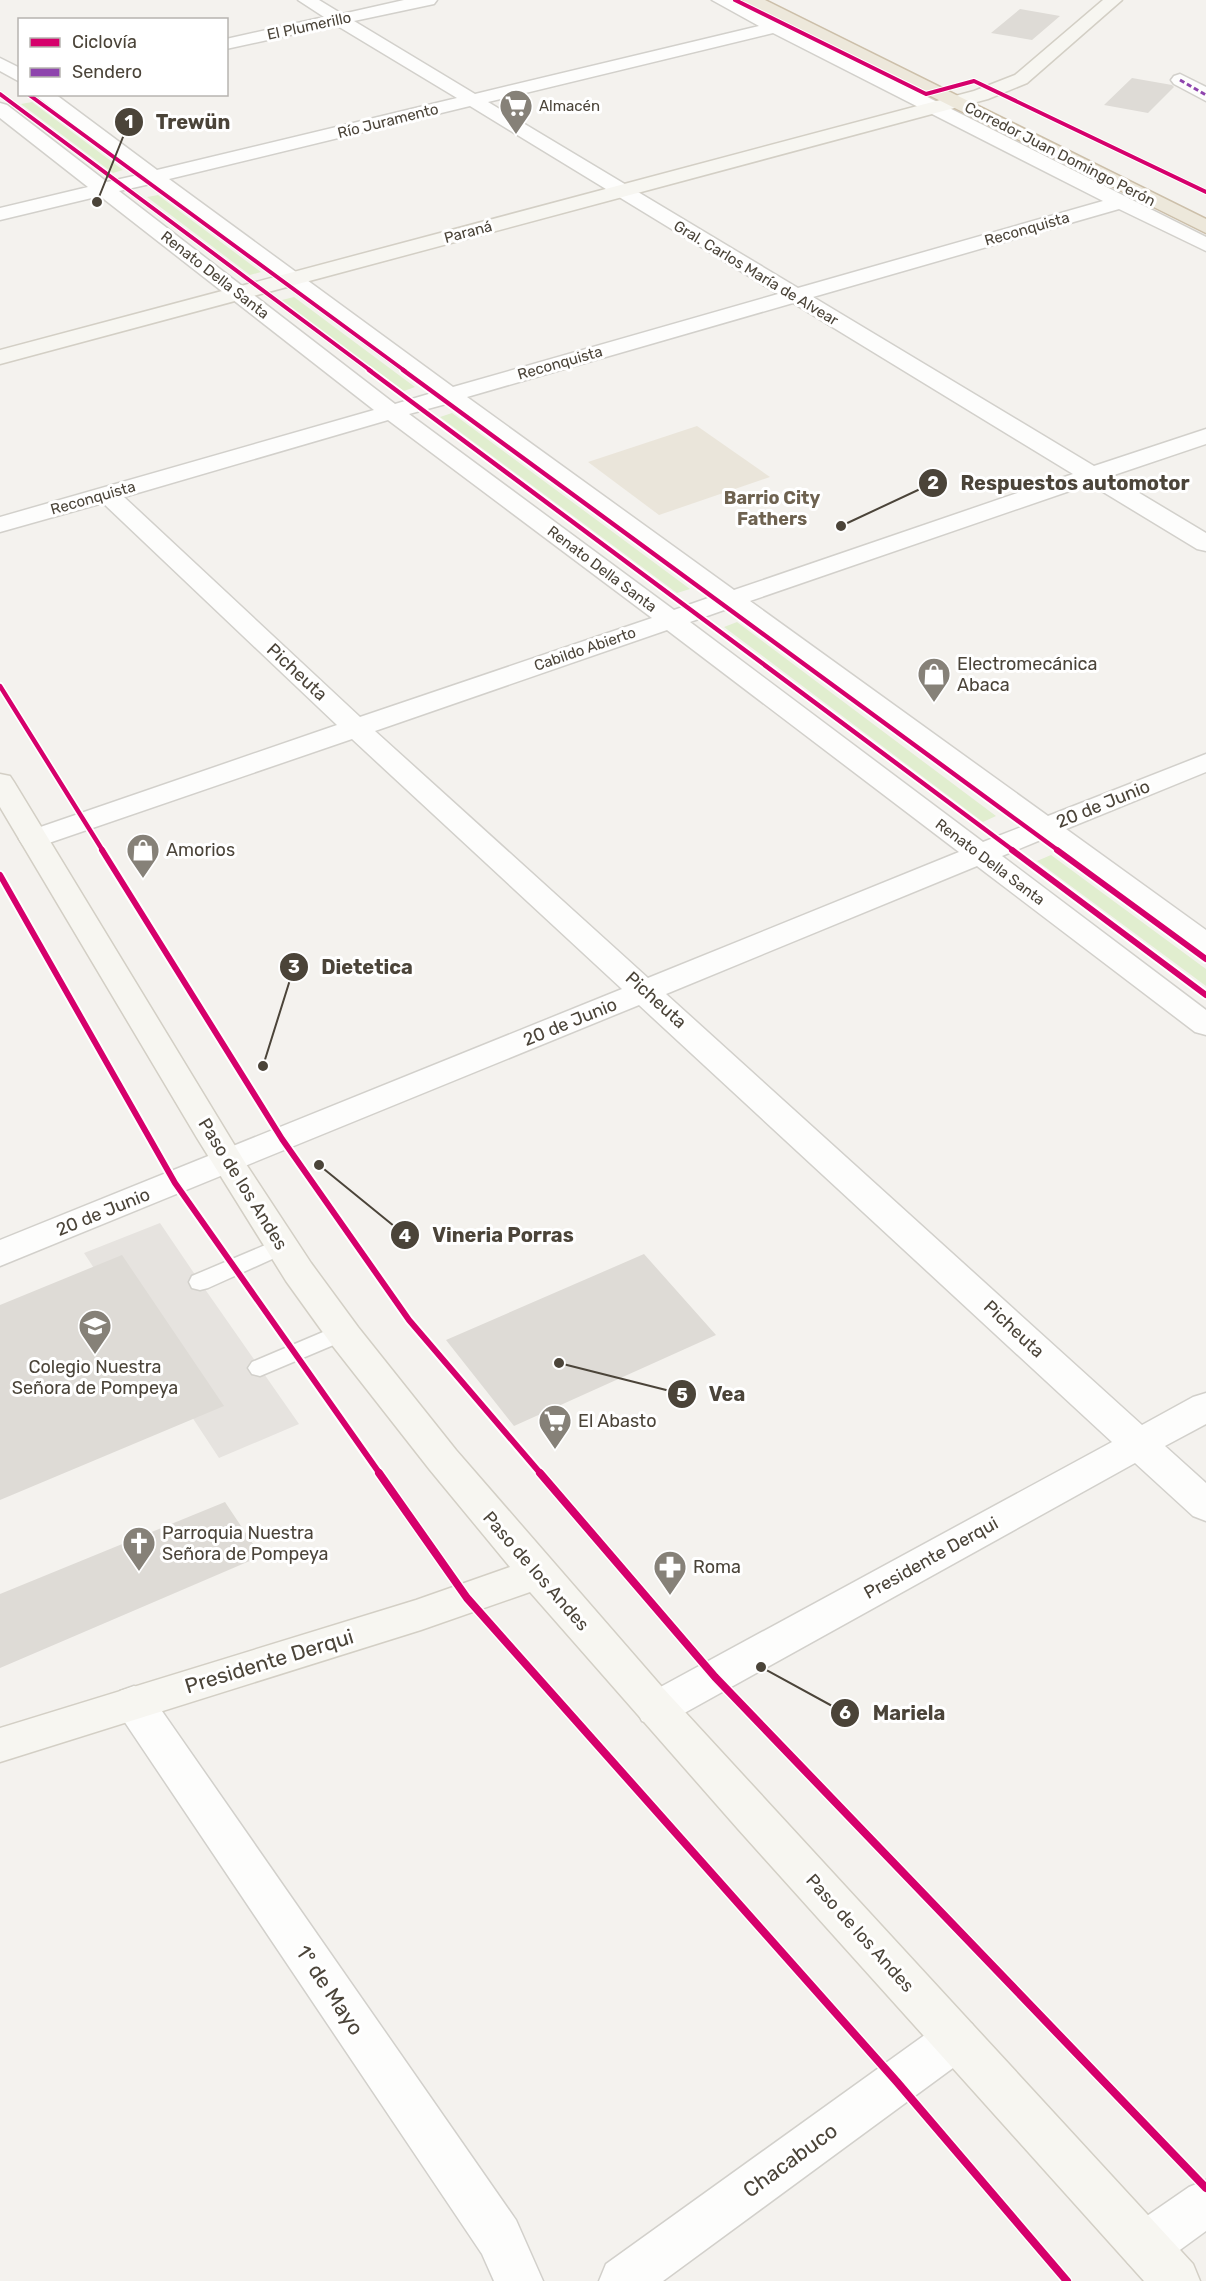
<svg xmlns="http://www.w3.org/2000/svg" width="1206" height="2281" viewBox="0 0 1206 2281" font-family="Rubik,sans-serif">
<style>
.education{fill:#eae5da}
.green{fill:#e1eecf}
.parking{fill:#e6e3df}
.building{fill:#dedbd6}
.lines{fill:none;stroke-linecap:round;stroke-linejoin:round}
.lane-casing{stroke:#d2d0cb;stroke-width:3}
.street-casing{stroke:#d2d0cb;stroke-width:3}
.secondary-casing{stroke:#d3cfc5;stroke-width:3}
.highway-casing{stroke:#ccbfa9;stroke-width:3}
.lane{fill:#fdfdfc;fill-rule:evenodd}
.street{fill:#fdfdfc;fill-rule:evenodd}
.secondary{fill:#f7f6f1;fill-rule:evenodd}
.highway{fill:#ede8db;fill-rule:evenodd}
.quiet{stroke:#8e44ad;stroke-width:3;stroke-dasharray:5 3;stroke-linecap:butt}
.cycleway-far3-casing{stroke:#fff;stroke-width:6}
.cycleway-far2-casing{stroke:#fff;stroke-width:8}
.cycleway-far1-casing{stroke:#fff;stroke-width:10}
.cycleway-casing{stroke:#fff;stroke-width:11}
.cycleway-far3{stroke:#d6006c;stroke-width:4}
.cycleway-far2{stroke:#d6006c;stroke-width:4.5}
.cycleway-far1{stroke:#d6006c;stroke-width:6}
.cycleway{stroke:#d6006c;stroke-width:8}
.labels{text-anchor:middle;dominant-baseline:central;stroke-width:6;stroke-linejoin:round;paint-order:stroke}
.far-street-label{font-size:15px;fill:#4b4439;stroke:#fff}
.far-poi-label{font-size:15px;fill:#4b4439;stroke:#fff;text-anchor:start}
.far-quarter-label{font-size:18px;font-weight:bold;fill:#6e6250;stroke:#fff}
.poi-label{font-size:18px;fill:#4b4439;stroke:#fff;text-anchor:start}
.street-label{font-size:18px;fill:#4b4439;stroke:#fff}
.near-street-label{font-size:21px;fill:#4b4439;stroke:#fff}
.leader{fill:none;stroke:#4b4439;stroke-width:2}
.callout-dot{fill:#4b4439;stroke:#fff;stroke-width:2}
.mark-label{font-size:18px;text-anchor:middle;font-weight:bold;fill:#fff}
.callout-label{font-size:20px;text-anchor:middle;font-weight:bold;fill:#4b4439;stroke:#fff;stroke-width:6;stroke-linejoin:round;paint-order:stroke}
</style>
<rect width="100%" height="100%" fill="#f4f2ee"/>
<path class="education" d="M697,426l73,51 -111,38 -71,-53z"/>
<path class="green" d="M32,102l91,68 -10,3 -92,-69z
M158,195l103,77 -11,3 -103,-78z
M294,297l121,90 -11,4 -122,-91z
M452,413l238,176 -13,4 -237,-176z
M737,622l259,194 -13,6 -259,-195z
M1051,855l155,114v17l-169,-125z"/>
<path class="parking" d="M160,1223l40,59 99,142 -80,34 -135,-205z"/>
<path class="building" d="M1020,9l40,7 -28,24 -41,-7z
M1132,78l40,7 2,2 -26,26 -44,-8z
M644,1254l72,81 -202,91 -68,-86z
M122,1255l102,151 -224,94v-195z
M225,1502l36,54 -261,112v-74z"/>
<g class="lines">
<defs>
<path id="lane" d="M282,1238l8,3 3,5 -3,5 -82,37 -8,2 -8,-2 -3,-6 3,-6z
M342,1324l8,2 3,6 -3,6 -90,38 -8,-2 -4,-6 4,-6z"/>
<path id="street" d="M298,0h21l23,14 62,-14h33l-3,4 -80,17 121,73 284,-68 -47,-26h22l472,237v14l-87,-42 -306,88 281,169 112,-37v15l-95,32 95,57v18l-9,-2 -107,-65 -340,117 298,215 158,-62v18l-140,57 140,101v23l-11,-2 -152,-112 -41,17 204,154v25l-11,-3 -218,-166 -311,128 476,431 51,-28 13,-4v31l-41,22 41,37v38l-13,-5 -58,-53 -465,258 -14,5 -14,-5 -6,-12 6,-12 470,-255 -473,-437 -639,261v-26l622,-251 -270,-250 -309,106 -10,3 -10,-3 -4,-6 4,-6 314,-108 -234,-222 -103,29v-15l374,-107 -274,-214 -100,24v-12l88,-21 -88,-69v-15l7,2 100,77 31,-7 -104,-81h21l102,76 300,-72 -121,-73 -110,24v-10l98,-22zM773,33l330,168 -305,87 -310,-186zM470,106l308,188 -325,93 -284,-208zM150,184l282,209 -37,11 -276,-213zM793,303l280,171 -339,116 -267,-193zM446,404l265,193 -37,13 -265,-196zM388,420l264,198 -292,99 -236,-220zM727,609l297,217 -41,16 -293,-220zM667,630l292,222 -311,126 -273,-247z
M0,58l20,10v14l-20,-11z
M1180,74l26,13v14l-32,-17 -3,-4 3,-4z
M134,1686l14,5 368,529 27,61h-49l-12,-27 -362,-539 -6,-12 6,-12z
M956,2018l16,6 7,15 -7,15 -309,227h-64l7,-17 334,-240z
M1206,2180v51l-44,32 -17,7 -17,-7 -7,-17 7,-17 61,-42z"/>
<path id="secondary" d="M1103,0h19l-95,83 -39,16 -988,265v-14l974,-259 41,-16z
M0,774l10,2 4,6 232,382 65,99 47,64 98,123 206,237 531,577 7,17h-56l-406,-452 -208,-237 -109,38 -421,132v-34l416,-128 94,-33 -80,-97 -98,-125 -46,-64 -89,-143 -197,-331z"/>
<path id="highway" d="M743,0h22l441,219v14l-460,-229z"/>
</defs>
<use href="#lane" class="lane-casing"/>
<use href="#street" class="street-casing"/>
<use href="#secondary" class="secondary-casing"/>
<use href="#highway" class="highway-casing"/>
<use href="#lane" class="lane"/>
<use href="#street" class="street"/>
<use href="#secondary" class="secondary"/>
<use href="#highway" class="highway"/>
<path class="quiet" d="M1180,80l26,15"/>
<defs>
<path id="cycleway-far3" d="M735,0l191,94 48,-13 232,111
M0,94l371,277
M28,94l377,277"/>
<path id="cycleway-far2" d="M369,370l645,481
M403,370l656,481
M0,686l103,165"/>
<path id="cycleway-far1" d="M102,850l180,289 127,181 132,154
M1012,850l194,145
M1057,850l149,109
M0,875l175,308 205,291"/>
<path id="cycleway" d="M379,1473l88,125 430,484 170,199
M540,1473l175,204 491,511"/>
</defs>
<use href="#cycleway-far3" class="cycleway-far3-casing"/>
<use href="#cycleway-far2" class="cycleway-far2-casing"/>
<use href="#cycleway-far1" class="cycleway-far1-casing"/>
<use href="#cycleway" class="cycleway-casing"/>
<use href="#cycleway-far3" class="cycleway-far3"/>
<use href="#cycleway-far2" class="cycleway-far2"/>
<use href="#cycleway-far1" class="cycleway-far1"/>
<use href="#cycleway" class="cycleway"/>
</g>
<defs>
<symbol id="supermarket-pin" viewBox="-11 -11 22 30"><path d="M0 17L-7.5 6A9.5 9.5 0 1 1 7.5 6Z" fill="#868178" stroke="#fff"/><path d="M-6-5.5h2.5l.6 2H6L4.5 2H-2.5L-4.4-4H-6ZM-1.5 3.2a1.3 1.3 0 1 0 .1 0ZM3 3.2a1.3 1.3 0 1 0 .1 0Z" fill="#fff"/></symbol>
<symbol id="shop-pin" viewBox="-11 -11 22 30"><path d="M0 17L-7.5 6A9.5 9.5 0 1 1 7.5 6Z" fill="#868178" stroke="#fff"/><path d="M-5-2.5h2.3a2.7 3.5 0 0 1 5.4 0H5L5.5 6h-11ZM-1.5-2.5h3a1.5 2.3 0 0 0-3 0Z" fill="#fff"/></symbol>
<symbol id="school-pin" viewBox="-11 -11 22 30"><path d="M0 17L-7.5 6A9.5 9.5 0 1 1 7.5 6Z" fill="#868178" stroke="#fff"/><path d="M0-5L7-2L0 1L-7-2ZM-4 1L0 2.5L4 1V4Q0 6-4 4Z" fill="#fff"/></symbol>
<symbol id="church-pin" viewBox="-11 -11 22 30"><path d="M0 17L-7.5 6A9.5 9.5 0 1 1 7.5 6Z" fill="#868178" stroke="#fff"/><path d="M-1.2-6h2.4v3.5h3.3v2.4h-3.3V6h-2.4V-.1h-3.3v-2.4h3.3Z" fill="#fff"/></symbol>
<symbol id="pharmacy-pin" viewBox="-11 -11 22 30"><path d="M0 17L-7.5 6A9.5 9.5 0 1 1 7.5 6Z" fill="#868178" stroke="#fff"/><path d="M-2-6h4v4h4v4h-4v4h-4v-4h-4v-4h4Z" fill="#fff"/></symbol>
</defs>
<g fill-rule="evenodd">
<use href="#supermarket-pin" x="497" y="87" width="38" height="52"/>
<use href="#shop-pin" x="915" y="655" width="38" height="52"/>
<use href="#shop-pin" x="124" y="831" width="38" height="52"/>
<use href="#school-pin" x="76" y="1307" width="38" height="52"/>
<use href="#supermarket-pin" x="536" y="1402" width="38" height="52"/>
<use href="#church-pin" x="120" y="1524" width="38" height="52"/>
<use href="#pharmacy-pin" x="651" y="1548" width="38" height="52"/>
</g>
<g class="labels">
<g class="far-street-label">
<text transform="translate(309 26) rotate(-12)">El Plumerillo</text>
<text transform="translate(388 121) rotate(-14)">Río Juramento</text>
<text transform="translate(1060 154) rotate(27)">Corredor Juan Domingo Perón</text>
<text transform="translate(1027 229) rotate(-16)">Reconquista</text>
<text transform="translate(468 232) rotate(-15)">Paraná</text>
<text transform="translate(756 273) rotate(31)">Gral. Carlos María de Alvear</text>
<text transform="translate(215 275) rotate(38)">Renato Della Santa</text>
<text transform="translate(560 363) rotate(-16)">Reconquista</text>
<text transform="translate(93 498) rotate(-16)">Reconquista</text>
<text transform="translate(602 569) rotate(37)">Renato Della Santa</text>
<text transform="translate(585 649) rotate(-19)">Cabildo Abierto</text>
<text transform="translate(990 862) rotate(37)">Renato Della Santa</text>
</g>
<g class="far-poi-label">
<text x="539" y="106">Almacén</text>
</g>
<g class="far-quarter-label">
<text x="772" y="498">Barrio City<tspan x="772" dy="21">Fathers</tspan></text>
</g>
<g class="poi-label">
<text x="957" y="664">Electromecánica<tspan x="957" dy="21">Abaca</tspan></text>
<text x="166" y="850">Amorios</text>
<text x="95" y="1367" text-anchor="middle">Colegio Nuestra<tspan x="95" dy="21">Señora de Pompeya</tspan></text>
<text x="578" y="1421">El Abasto</text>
<text x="162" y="1533">Parroquia Nuestra<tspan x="162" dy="21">Señora de Pompeya</tspan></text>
<text x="693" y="1567">Roma</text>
</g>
<g class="street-label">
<text transform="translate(297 672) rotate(43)">Picheuta</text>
<text transform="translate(1103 804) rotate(-22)">20 de Junio</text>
<text transform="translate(656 1000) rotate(42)">Picheuta</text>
<text transform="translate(570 1022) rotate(-22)">20 de Junio</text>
<text transform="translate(243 1184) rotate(58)">Paso de los Andes</text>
<text transform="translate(103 1212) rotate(-22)">20 de Junio</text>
<text transform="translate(1014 1329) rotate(43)">Picheuta</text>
<text transform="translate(931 1558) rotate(-29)">Presidente Derqui</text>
<text transform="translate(536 1571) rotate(49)">Paso de los Andes</text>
<text transform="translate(860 1933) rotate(48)">Paso de los Andes</text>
</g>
<g class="near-street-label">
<text transform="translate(269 1661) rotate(-17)">Presidente Derqui</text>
<text transform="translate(330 1990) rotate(56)">1° de Mayo</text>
<text transform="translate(790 2160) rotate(-36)">Chacabuco</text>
</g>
</g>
<path class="leader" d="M97 202L129 122M841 526L933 483M263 1066L294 967M319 1165L405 1235M559 1363L682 1394M761 1667L845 1713"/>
<g class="callout-dot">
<circle cx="97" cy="202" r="6"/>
<circle cx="841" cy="526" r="6"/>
<circle cx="263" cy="1066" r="6"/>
<circle cx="319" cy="1165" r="6"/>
<circle cx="559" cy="1363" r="6"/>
<circle cx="761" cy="1667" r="6"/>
<circle cx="129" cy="122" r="15"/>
<circle cx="933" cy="483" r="15"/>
<circle cx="294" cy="967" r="15"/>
<circle cx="405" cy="1235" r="15"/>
<circle cx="682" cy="1394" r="15"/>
<circle cx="845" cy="1713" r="15"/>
</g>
<g class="mark-label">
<text x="129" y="128">1</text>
<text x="933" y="489">2</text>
<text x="294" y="973">3</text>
<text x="405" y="1242">4</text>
<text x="682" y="1401">5</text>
<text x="845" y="1719">6</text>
</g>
<g class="callout-label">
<text x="193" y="129">Trewün</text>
<text x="1075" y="490">Respuestos automotor</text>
<text x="367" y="974">Dietetica</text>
<text x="503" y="1242">Vineria Porras</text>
<text x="727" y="1401">Vea</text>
<text x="909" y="1720">Mariela</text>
</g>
<rect x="18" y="18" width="210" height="78" fill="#ffffff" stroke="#b7b4b0" stroke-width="1.5"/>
<rect x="30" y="38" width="30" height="9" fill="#d6006c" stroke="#b7b4b0" stroke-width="1.5"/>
<text x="72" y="48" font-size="18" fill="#4b4439">Ciclovía</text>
<rect x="30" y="68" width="30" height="9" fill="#8e44ad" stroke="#b7b4b0" stroke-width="1.5"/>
<text x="72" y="78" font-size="18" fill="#4b4439">Sendero</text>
</svg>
